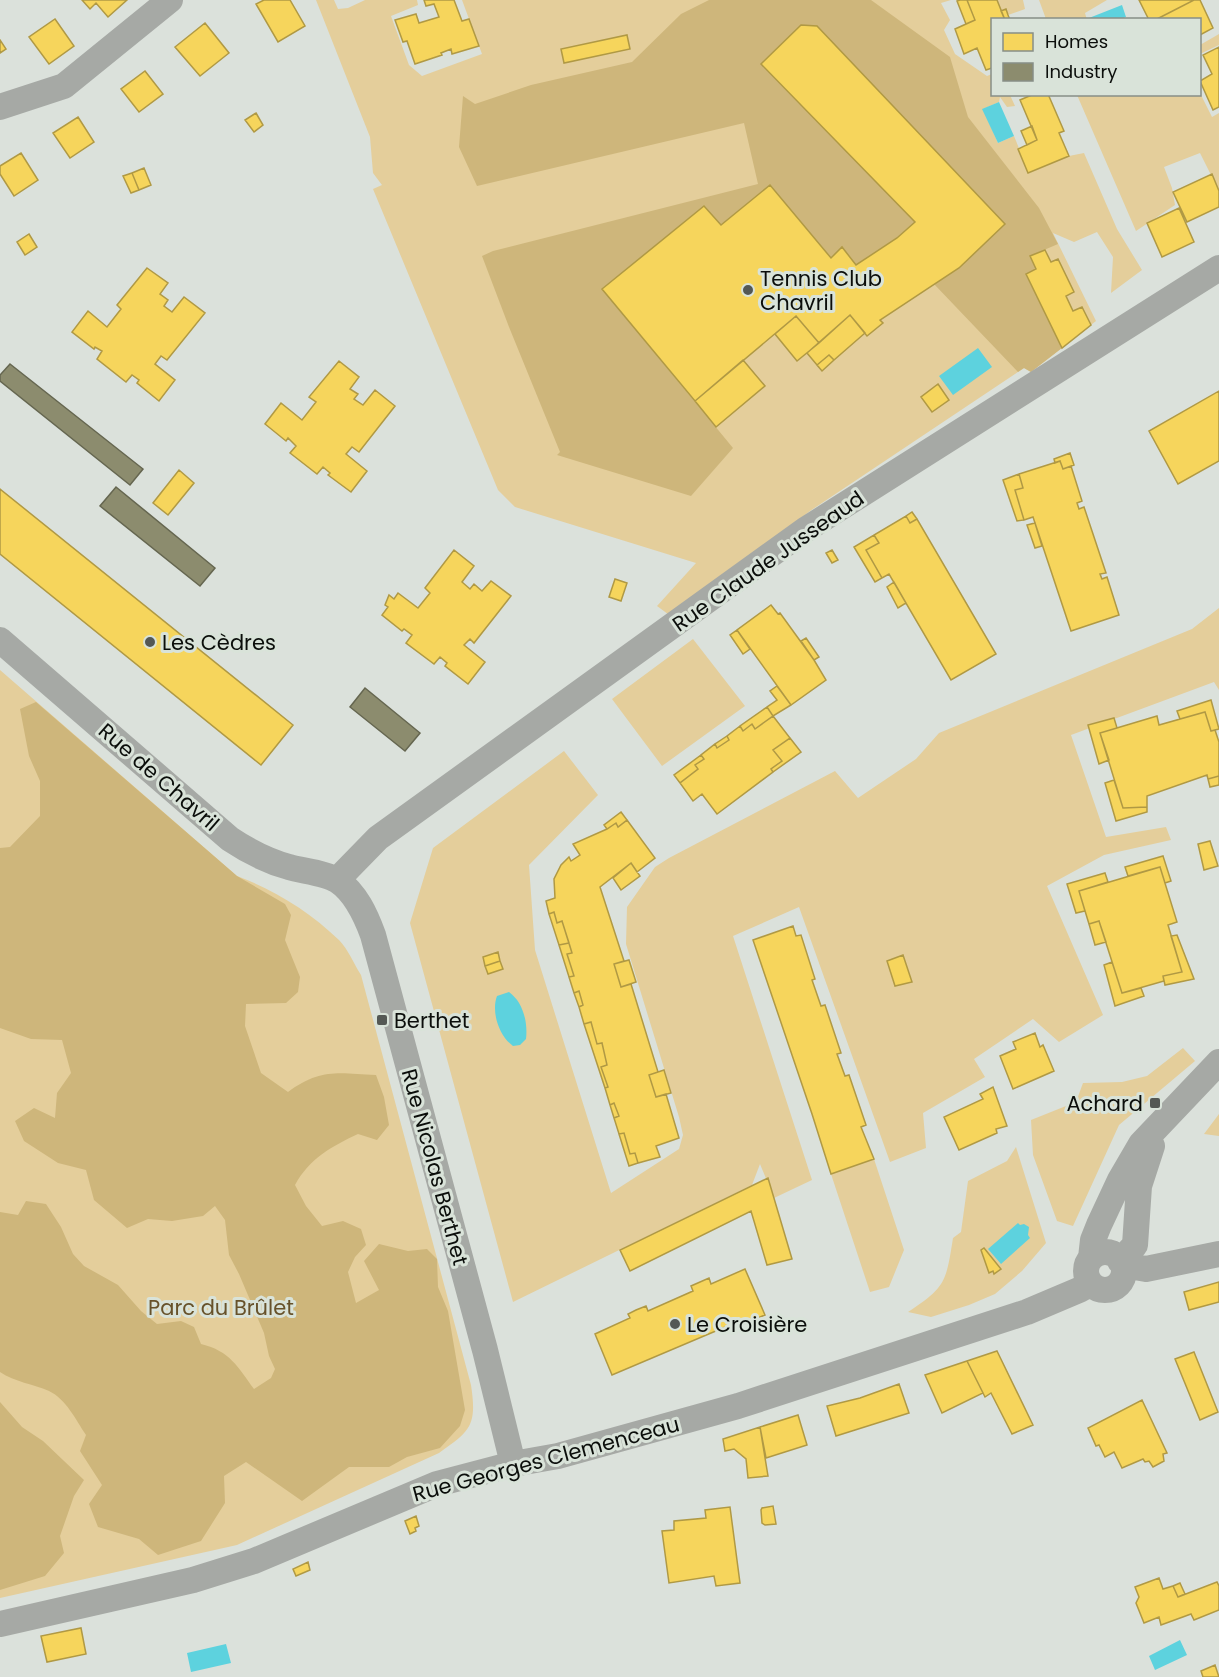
<svg xmlns="http://www.w3.org/2000/svg" width="1219" height="1677" viewBox="0 0 1219 1677" font-family="Poppins,sans-serif">
<style>
.green{fill:#e4ce9b}
.forest{fill:#ceb67b}
.water{fill:#5dd2de}
.homes{fill:#f6d55c;stroke:#b09944;stroke-width:1.5}
.industry{fill:#8c8c6e;stroke:#656650;stroke-width:1.5}
.lines{fill:none;stroke-linecap:round;stroke-linejoin:round}
.minor{stroke:#a6a9a5;stroke-width:26}
.poi-dot{fill:#545854;stroke:#d9e3d9;stroke-width:2}
.labels{text-anchor:middle;dominant-baseline:central;stroke-width:6;stroke-linejoin:round;paint-order:stroke}
.poi-label{font-size:21px;fill:#0b0e0b;stroke:#d9e3d9;text-anchor:start}
.street-label{font-size:21px;fill:#0b0e0b;stroke:#d9e3d9}
.park-label{font-size:21px;fill:#67522a;stroke:#d9e3d9}
</style>
<rect width="100%" height="100%" fill="#dbe1db"/>
<path class="green" d="M316,0h18l4,9 10,-1 17,-8h52l1,5 -27,11 18,49 13,11 60,-22 -20,-54h489l-10,3 9,17 -6,10 11,24 32,22 5,-2v20l18,1 5,11 -8,1 -7,-10 -1,5 -16,7 15,34 16,-7 15,37 40,-17 15,-3 33,76 25,41 -31,23 2,-36 -16,-25 -23,10 -21,-9 43,88 -65,51 -7,-4 -214,143 -138,106 -15,-11 39,-43 -181,-56 -17,-17 -125,-301 9,-4 -9,-12 -3,-36z
M997,0h26l2,9 -17,6 -7,-4z
M1039,0h68l-22,13 2,7 -41,-1z
M1219,34v11l-19,9v-9z
M1200,93l12,24 7,-4v78l-19,-38 -36,14 8,21 3,17 -39,26 -59,-136 123,-1z
M1219,608v82l-5,-8 -143,53 35,102 60,-10 5,13 -67,15 -57,31 56,129 -44,27 -26,-23 -59,40 11,18 -62,36 3,35 -36,14 -91,-255 -66,29 79,244 -38,18 -14,-34 -8,21 -239,117 -103,-379 23,-75 131,-97 34,44 -69,70 6,85 76,243 68,-44 4,-14 -4,-18 -53,-173 1,-37 28,-40 14,-9 166,-87 23,27 58,-39 23,-26 253,-104z
M693,639l52,67 -83,60 -50,-67z
M0,670l237,206c38,14 73,36 102,64 9,9 15,24 22,35l110,410c6,40 0,46 -32,68l-202,92 -237,53z
M1183,1048l12,13 -76,64 -46,101 -16,-5 -24,-66 -2,-35 45,-18 7,-19 39,-1 25,-6z
M1219,1114v22l-15,-2z
M1016,1147l30,96 -24,28 -27,23 -26,11 -38,12 -23,-5c38,-25 38,-30 45,-74l8,-6 7,-51 39,-20z
M874,1159l30,91 -15,37 -19,5 -39,-118z"/>
<path class="forest" d="M709,0h162l79,57 18,60 71,91 19,36 -28,12 6,13 -10,6 36,73 -31,24 -7,-4 -6,4 -84,-88 -78,-19 -14,-18 -11,11 -61,-73 -49,40 -17,-18 -102,82 131,159 -42,48 -134,-41 3,-3 -51,-125 -27,-71 11,-5 265,-67 -14,-61 -267,63 -18,-39 4,-51 12,8 56,-19 101,-23 49,-48z
M36,702l201,174 48,28 6,11 -6,25 15,37 -2,15 -12,11 -40,1 -1,22 16,47 27,19c32,-24 50,-19 88,-17l8,22 5,28 -12,15 -19,-6c-26,12 -49,25 -63,51l11,21 16,20 21,-5 18,8 5,16 -11,12 -7,15 8,31 23,-13 -15,-29 15,-17 29,7 19,-2 10,10 1,28 10,24 17,99 -5,16 -20,22 -33,9 -18,10h-40l-47,34 -56,-39 -22,14 1,27 -24,38 -43,14 -19,-16 -41,-12 -9,-23 13,-19 -22,-34 6,-16c-10,-15 -20,-36 -37,-44 -16,-7 -34,-9 -49,-19v-160l18,3 8,-14 20,3 15,23 12,27 11,12 34,19 23,26 16,13 24,-3 13,6 7,17c29,7 37,23 53,45l17,-11 4,-9 -6,-13 -5,-23 -25,-59 -10,-19 -4,-35 -10,-14 -12,10 -31,5 -24,-2 -21,9 -33,-28 -8,-30 -28,-7 -34,-22 -9,-20 19,-13 21,10 2,-25 14,-20 -9,-33 -31,-1 -31,-11v-180l10,-1 30,-31v-35l-11,-25 -9,-47z
M0,1402l22,25 21,14 41,39 -10,16 -14,40 4,17 -19,23 -45,14z"/>
<path class="water" d="M1122,5l4,12 -5,2h-31l-1,-1z
M999,102l15,34 -16,7 -16,-34z
M978,348l14,19 -39,28 -14,-19z
M509,992c14,10 19,30 17,47l-6,6 -7,1c-14,-10 -22,-34 -16,-50z
M1018,1223l2,2 4,-1 5,3 -1,8 2,3 -29,26 -13,-15z
M1180,1640l7,15 -32,15 -6,-14z
M226,1644l5,19 -40,9 -4,-19z"/>
<path class="homes" d="M82,0h45l-19,17 -12,-14 -6,6z
M264,0h26l15,26 -27,16 -22,-38z
M424,0h30l8,21 7,-2 10,27 -27,8 -1,-5 -10,4 1,2 -27,9 -8,-23 -4,1 -8,-22 21,-6 3,9 20,-6 -5,-13 -8,2z
M960,0h7l8,20 -9,4 -9,-23z
M967,0h30l8,20h-13v48l-6,2 -9,-22 -13,6 -9,-25 20,-9z
M1139,0h55l-39,20h-6z
M1194,0h6l13,28 -13,7v-15h-45z
M1006,9l2,6 2,5h-5l-4,-9z
M55,19l19,27 -25,18 -20,-27z
M205,23l24,30 -29,23 -25,-29z
M801,25l16,1 188,198 -46,44 -79,52 3,3 -16,13 -17,-21 -31,28 -23,-27 -101,85 -93,-112 102,-83 17,19 49,-40 61,73 11,-11 14,18 41,-27 18,-16 -154,-158z
M627,35l3,14 -66,14 -3,-14z
M0,40l6,9 -6,4z
M1219,47v60l-6,3 -13,-29 12,-7 -9,-19z
M145,71l18,23 -24,18 -18,-23z
M1034,94h14l16,37 -5,2 10,23 -41,17 -10,-24 19,-9 -17,-40z
M256,113l7,12 -9,7 -9,-12z
M78,117l16,25 -24,16 -17,-25z
M1032,126l5,14 -10,5 -6,-14z
M21,153l17,27 -24,16 -14,-22v-8z
M144,168l7,17 -12,5 -7,-17z
M132,173l7,17 -8,3 -8,-17z
M1212,174l7,17v16l-32,15 -14,-30z
M1179,208l15,34 -32,15 -15,-34z
M29,234l8,13 -12,8 -8,-13z
M1045,250l6,12 7,-3 16,33 -8,4 7,15 9,-4 9,18 -29,23 -36,-74 10,-5 -6,-13z
M147,268l21,15 -8,11 8,6 -4,6 8,6 12,-15 21,16 -38,47 -6,-4 -6,8 20,16 -16,21 -22,-18 2,-3 -7,-5 -6,7 -29,-23 5,-8 -7,-4 -1,2 -22,-17 16,-21 19,16 14,-18 -4,-4z
M850,315l15,18 -31,27 -5,-5 -12,10 -10,-12z
M796,316l23,27 -22,18 -22,-27z
M829,355l5,5 -12,11 -5,-6z
M743,360l22,26 -49,41 -21,-26z
M339,361l20,16 -9,12 8,5 -4,5 9,6 12,-15 20,16 -36,46 -7,-5 -6,7 21,17 -16,21 -23,-17 2,-2 -7,-6 -6,7 -27,-21 6,-7 -8,-8 -2,3 -21,-17 16,-21 21,17 14,-18 -7,-5z
M938,384l11,16 -17,12 -11,-15z
M1219,391v70l-41,23 -29,-53z
M1070,453l4,12 -11,4 -3,-8 -5,2 -1,-4z
M1060,461l3,8 8,-3 11,35 -5,2 2,6 5,-2 22,66 -6,1 2,5 5,-2 12,38 -48,16 -38,-114 -9,3 -9,-30 8,-2 -4,-14z
M179,470l15,13 -26,32 -15,-12z
M1019,474l4,14 -8,2 9,30 -7,1 -14,-41z
M0,489l293,236 -32,40 -261,-211z
M912,512l5,7 -7,4 -4,-7z
M906,516l4,7 7,-4 79,135 -45,26 -62,-106 -7,4 -16,-28 13,-7 -5,-8z
M1035,523l7,23 -7,2 -8,-23z
M874,535l5,8 -13,7 16,28 -7,4 -21,-35z
M454,550l20,16 -12,16 8,7 4,-5 8,7 9,-10 20,15 -37,47 -4,-4 -6,6 21,17 -17,22 -23,-18 2,-3 -7,-6 -6,7 -28,-21 6,-8 -8,-6 -2,2 -20,-16 6,-8 -3,-2 4,-10 5,4 4,-6 20,15 12,-15 -5,-5z
M832,550l6,10 -6,3 -6,-10z
M615,579l12,4 -6,18 -12,-4z
M894,582l12,21 -8,5 -11,-21z
M771,605l7,9 2,-1 34,47 12,20 -35,25 -54,-75z
M737,630l13,19 -7,5 -13,-19z
M806,638l13,19 -5,3 -13,-19z
M777,686l14,19 -18,11 -6,-9 10,-7 -7,-9z
M1211,700l8,29 -8,2 -6,-19 -25,7 -3,-8z
M767,707l6,9 -18,13 -3,-5 -9,7 -3,-5z
M1205,712l6,19 4,-1 4,12v34l-11,3 -1,-4 -60,21v11l-24,1 -23,-75 57,-17 2,9z
M773,716l17,22 -17,12 9,11 -11,8 2,3 -56,42 -15,-20 -9,7 -13,-18 18,-14 -3,-4 9,-6 -3,-4 14,-11 2,4 12,-8 -2,-4 13,-10 3,5 9,-7 3,5z
M1114,718l3,10 -17,5 9,27 -10,4 -11,-39z
M727,736l2,4 -12,8 -2,-4z
M790,738l11,14 -28,20 -2,-3 11,-8 -9,-11z
M701,755l3,4 -9,6 3,4 -18,14 -6,-8z
M1219,776v9l-9,2 -2,-8z
M1114,780l9,28 24,-1v5l-31,9 -11,-38z
M621,812l6,8 -9,7 -2,-4 -9,6 -3,-4z
M627,820l28,38 -18,14 -6,-9 -31,24 24,74 -10,3 7,23 10,-3 27,88 -9,3 7,22 10,-3 13,44 -23,8 4,11 -22,6 -3,-10 -5,1 -6,-21 -5,1 -5,-16 5,-2 -5,-13 -4,2 -5,-17 3,-1 -7,-20 6,-2 -5,-22 -5,1 -6,-22 -7,2 -5,-17 4,-2 -4,-14 -5,2 -5,-16 5,-1 -7,-22 5,-1 -10,-32 -5,2 -3,-11 -5,2 -3,-13 9,-3 -1,-19 7,-14 8,-8 2,4 9,-6 -7,-11 34,-15 9,-6 2,4z
M1210,841l8,25 -14,4 -6,-26z
M1163,856l8,25 -6,2 -5,-16 -32,9 -3,-9z
M631,863l9,13 -19,14 -8,-12z
M1160,867l17,55 -9,3 14,47 -19,4 1,5 -42,12 -23,-72 -10,3 -10,-33z
M1105,873l3,9 -29,9 6,20 -9,2 -9,-29z
M554,912l3,11 5,-2 7,22 -10,2 -10,-31z
M1099,921l7,21 -11,3 -6,-21z
M793,926l3,10 5,-1 14,44 -3,1 9,26 4,-1 16,48 -4,1 8,22 4,-1 17,50 -5,2 13,32 -43,15 -19,-60 -59,-174z
M1177,935l17,44 -29,6 -2,-9 19,-4 -11,-36z
M569,943l3,10 -5,1 7,22 -5,1 -10,-32z
M498,952l2,9 -15,5 -2,-9z
M903,955l9,27 -17,4 -8,-25z
M629,960l7,22 -15,5 -7,-23z
M500,961l3,8 -15,5 -3,-8z
M1112,962l10,31 19,-5 3,8 -29,10 -11,-41z
M579,991l4,14 -4,2 -5,-14z
M591,1022l6,22 5,-1 5,22 -6,2 7,20 -3,1 -21,-64z
M1035,1033l5,14 3,-2 11,26 -41,18 -13,-33 16,-7 -3,-7z
M664,1070l7,23 -15,4 -7,-22z
M993,1087l14,39 -11,3 1,4 -38,17 -15,-33 39,-18 -3,-5z
M614,1103l5,13 -5,2 -4,-13z
M624,1133l6,21 5,-1 3,10 -9,3 -10,-32z
M768,1178l24,81 -25,6 -16,-54 -121,60 -10,-21z
M984,1248l17,21 -7,5 -1,-3 -4,2 -8,-23z
M745,1269l20,46 -26,11 -2,-4 -125,53 -17,-41 35,-16 -2,-4 8,-4 10,-4 2,5 45,-20 -2,-5 18,-8 2,6z
M1219,1282v20l-30,8 -5,-18z
M997,1351l36,74 -21,9 -21,-41 -6,4 -18,-36z
M1194,1352l24,60 -18,8 -25,-61z
M967,1361l16,32 -41,20 -17,-38z
M899,1384l10,29 -73,23 -9,-30 33,-8z
M1142,1400l25,53 -4,1 1,7 -11,6 -4,-6 -4,1 -2,-3 -21,9 -8,-16 -9,5 -6,-12 -3,1 -8,-18z
M798,1415l9,30 -41,13 -6,-31z
M760,1427l8,49 -20,2 -2,-19 -12,-10 -9,2 -2,-12z
M773,1506l3,18 -11,1 -3,-2 -1,-13 1,-2z
M730,1507l10,76 -24,3 -2,-10 -45,7 -7,-52 12,-1v-9l32,-3 -1,-8z
M416,1516l3,10 -4,2 1,3 -6,3 -5,-13z
M308,1562l2,8 -14,6 -3,-7z
M1159,1578l4,11 10,-3 5,11 39,-15 2,4v24l-25,10 -3,-6 -30,11 -2,-8 -15,6 -8,-20 3,-6 -4,-10z
M1180,1583l5,11 -7,3 -5,-11z
M81,1628l5,26 -39,8 -6,-26z
M1215,1665l4,12h-16l-2,-6z"/>
<path class="industry" d="M10,364l133,105 -13,16 -130,-104v-6z
M116,487l99,81 -15,18 -100,-80z
M365,688l55,45 -15,18 -55,-44z"/>
<g class="lines">
<path class="minor" d="M0,107l64,-21 106,-86
M0,640l230,199c18,12 37,22 59,28 13,4 38,6 49,14 18,12 28,35 35,54l112,415 28,114
M337,880l41,-42 427,-308 414,-262
M1086 1271a19 19 0 1 1 38 0a19 19 0 1 1-38 0Z
M1091,1258l2,-18 6,-15 21,-45 21,-36 78,-82
M1120,1261l15,-16 4,-59 13,-40
M1123,1265l23,4 73,-15
M0,1624l193,-44 61,-19 183,-77 76,-20 45,-8 180,-50 289,-94 52,-22 11,-6"/>
</g>
<g class="poi-dot">
<circle cx="748" cy="290" r="6"/>
<circle cx="150" cy="642" r="6"/>
<rect x="376" y="1014" width="12" height="12" rx="3"/>
<rect x="1149" y="1097" width="12" height="12" rx="3"/>
<circle cx="675" cy="1324" r="6"/>
</g>
<g class="labels">
<g class="poi-label">
<text x="760" y="278">Tennis Club<tspan x="760" dy="24">Chavril</tspan></text>
<text x="162" y="642">Les Cèdres</text>
<text x="394" y="1020">Berthet</text>
<text x="1143" y="1103" text-anchor="end">Achard</text>
<text x="687" y="1324">Le Croisière</text>
</g>
<g class="street-label">
<text transform="translate(768 561) rotate(-35)">Rue Claude Jusseaud</text>
<text transform="translate(159 777) rotate(41)">Rue de Chavril</text>
<text transform="translate(435 1167) rotate(75)">Rue Nicolas Berthet</text>
<text transform="translate(546 1459) rotate(-15)">Rue Georges Clemenceau</text>
</g>
<g class="park-label">
<text x="221" y="1307">Parc du Brûlet</text>
</g>
</g>
<rect x="991" y="18" width="210" height="78" fill="#d9e3d9" stroke="#878e87" stroke-width="1.5"/>
<rect x="1003" y="33" width="30" height="18" fill="#f6d55c" stroke="#878e87" stroke-width="1.5"/>
<text x="1045" y="48" font-size="18" fill="#0b0e0b">Homes</text>
<rect x="1003" y="63" width="30" height="18" fill="#8c8c6e" stroke="#878e87" stroke-width="1.5"/>
<text x="1045" y="78" font-size="18" fill="#0b0e0b">Industry</text>
</svg>
